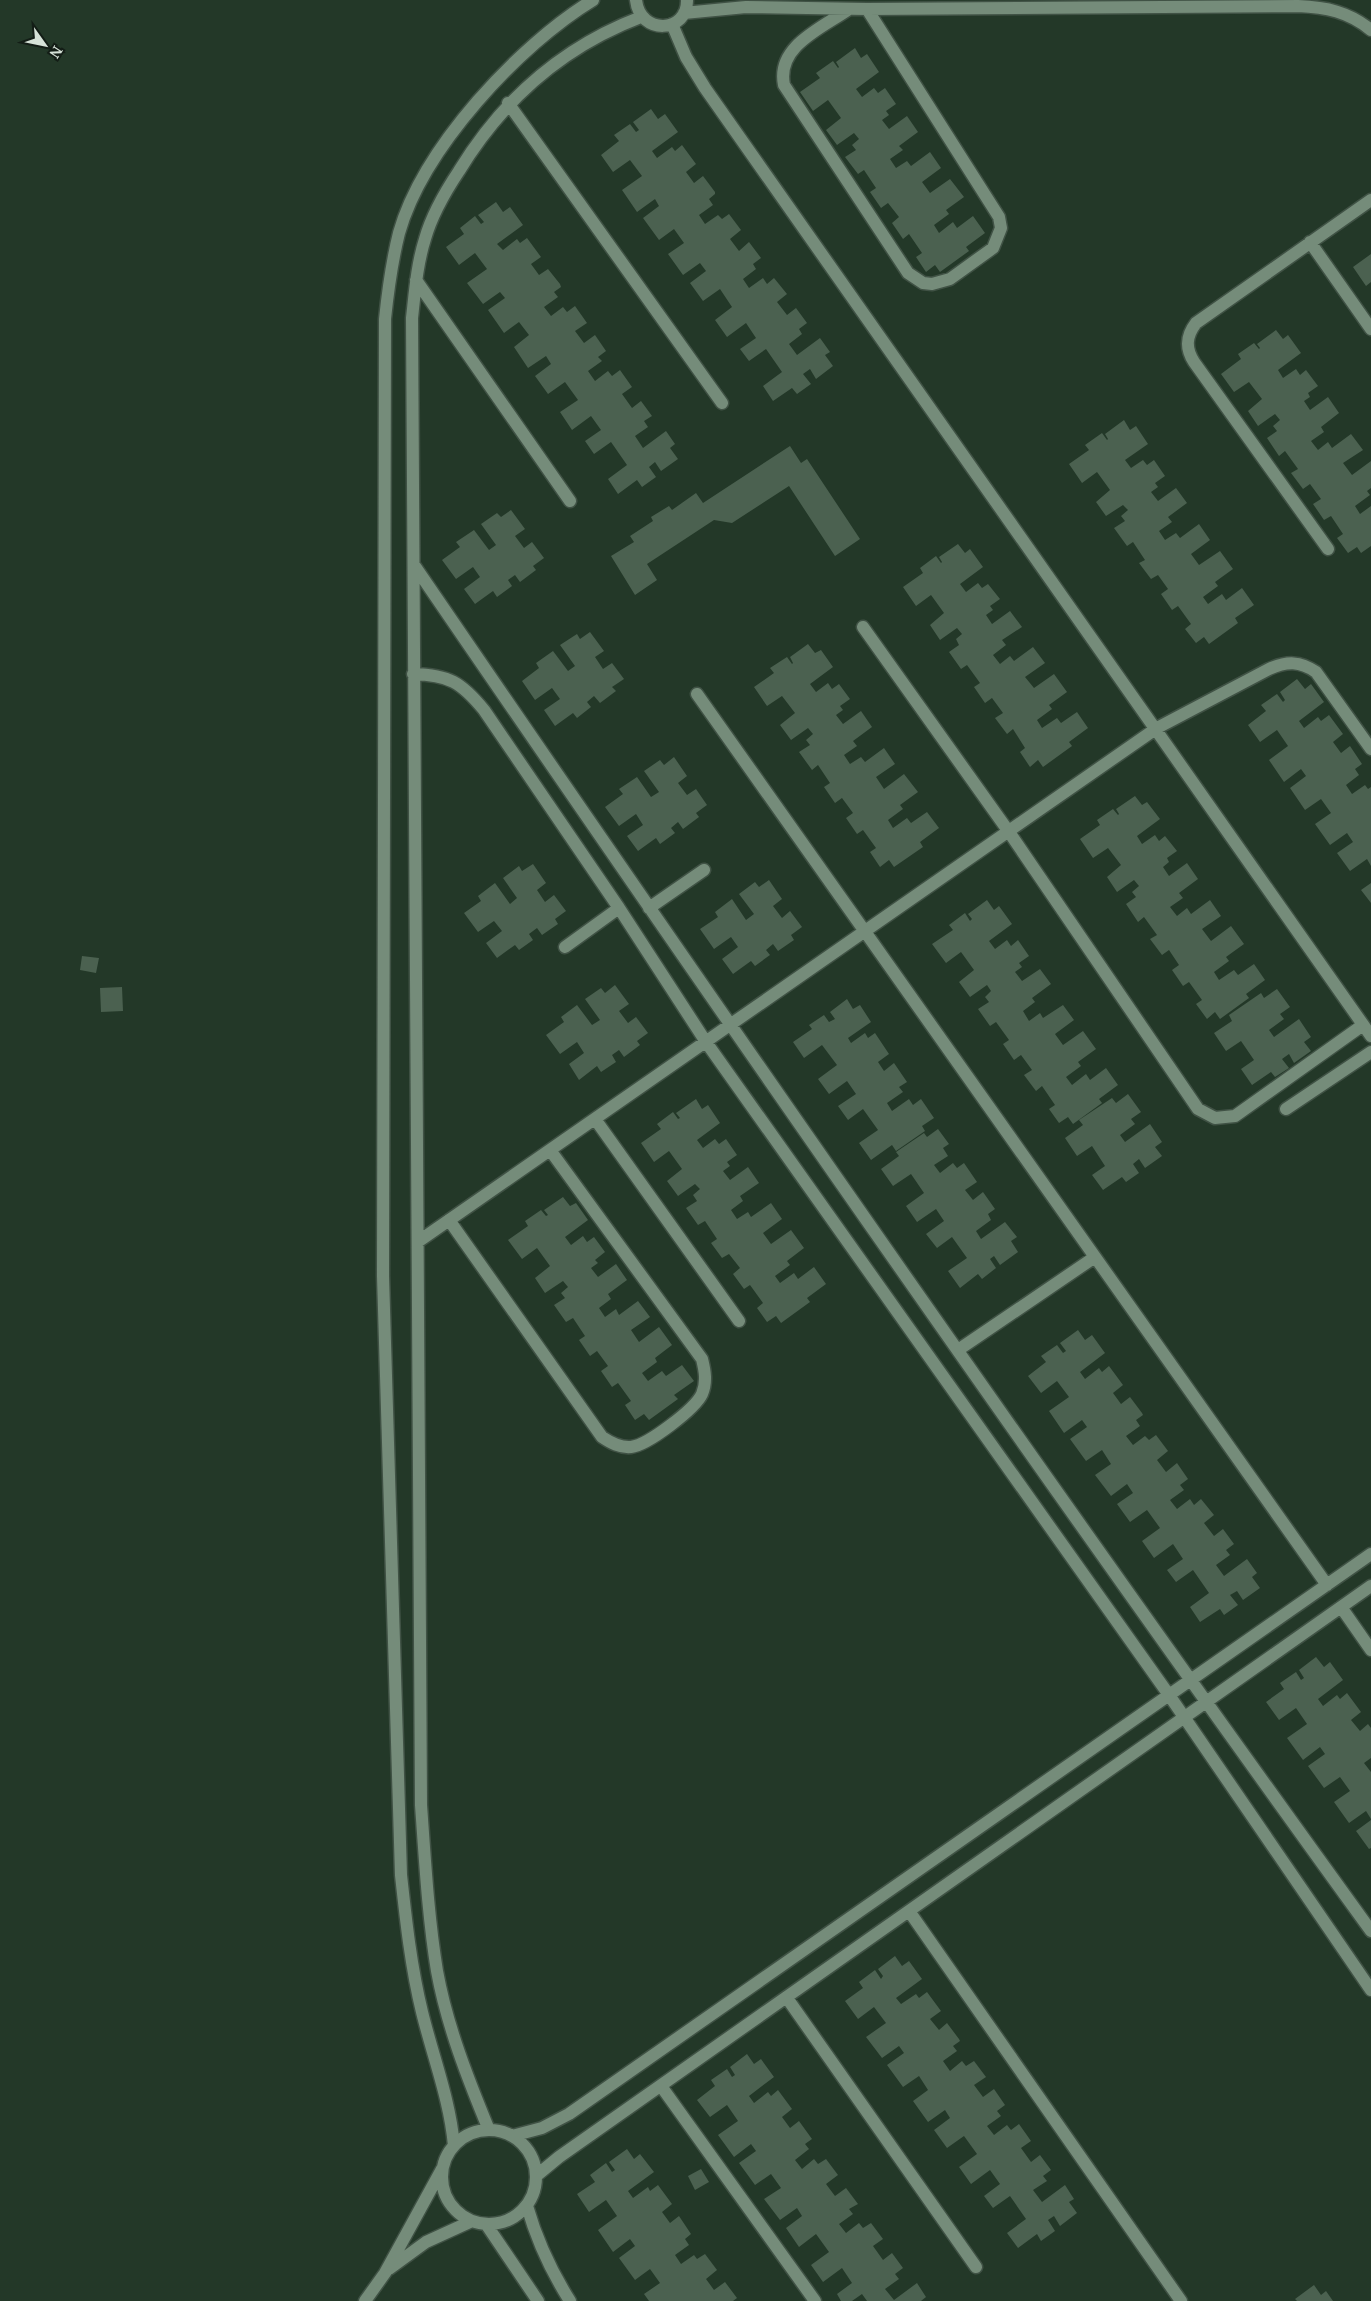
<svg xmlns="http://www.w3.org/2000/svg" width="1371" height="2301" viewBox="0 0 1371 2301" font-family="'Noto Serif',serif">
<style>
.building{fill:#4b6150}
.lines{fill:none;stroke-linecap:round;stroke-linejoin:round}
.minor-casing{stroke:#405245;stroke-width:15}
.minor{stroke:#758c7a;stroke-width:12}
</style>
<rect width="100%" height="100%" fill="#233828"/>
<path class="building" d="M855,48l6,10 6,-4 12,18 -23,17 6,8 12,-9 4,5 7,-5 11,16 -10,7 3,4 -7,5 7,9 18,-13 11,16 -19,14 4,4 -13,9 6,9 11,-7 4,5 19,-14 11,16 -19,14 8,11 20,-14 14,18 -18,13 3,4 -15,11 5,8 14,-11 4,6 16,-12 12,17 -19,14 3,4 -29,21 -5,-7 -9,7 -10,-15 6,-4 -13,-19 -6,5 -11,-16 7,-6 -11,-14 -7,5 -11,-16 6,-4 -12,-18 -6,4 -13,-17 11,-7 -4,-5 7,-6 -5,-6 -17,12 -11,-15 15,-12 -13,-18 -15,11 -13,-19 20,-14 -4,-5 17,-12 5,7 1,-1 -3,-5z
M651,109l7,10 7,-5 13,18 -26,19 5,7 15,-11 3,4 7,-6 14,19 -10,8 8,11 9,-7 12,16v2l-6,5 4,6 -14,10 6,9 13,-9 4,4 7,-5 12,16 -11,9 9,12 10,-9 12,16 -8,6 3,5 -13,10 6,9 14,-10 4,6 7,-6 13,16 -10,8 10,13 9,-7 11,15 -8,6 3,5 -13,10 8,11 23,-17 10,14 -5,3 8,11 -17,13 -6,-10 -7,5 8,10 -14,10 -5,-6 -19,13 -10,-15 19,-14 -16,-23 -17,12 -9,-12 16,-11 -10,-15 -19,14 -12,-17 17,-13 -12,-18 -17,12 -13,-18 16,-12 -6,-8 -17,12 -15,-21 16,-11 -10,-14 -15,11 -16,-22 16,-12 -4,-7 -18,13 -15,-22 20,-14 -12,-16 -17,12 -12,-17 18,-14 -5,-6 16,-11 6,8 3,-2 -6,-8z
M496,202l7,10 7,-5 13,18 -26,19 6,6 14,-11 3,4 7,-5 14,19 -10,7 8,11 9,-6 12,15 1,3 -7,5 4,5 -14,10 7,9 12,-9 4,5 8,-6 12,17 -12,8 9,12 11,-8 11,16 -8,6 4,4 -14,10 7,10 13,-10 4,5 8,-6 12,17 -10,7 10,14 9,-7 11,15 -8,5 4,6 -13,9 8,12 23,-17 9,13 -5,4 8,11 -17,12 -6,-9 -6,5 7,10 -14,10 -5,-7 -19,14 -10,-15 19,-14 -16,-23 -17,12 -9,-13 16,-11 -10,-14 -19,14 -12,-18 18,-12 -13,-18 -17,12 -13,-18 16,-12 -5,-8 -18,12 -14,-21 15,-12 -10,-13 -15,11 -16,-23 17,-12 -5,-6 -17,12 -16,-21 20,-14 -12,-16 -16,12 -13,-18 18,-13 -4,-6 15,-12 6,8 3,-2 -6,-7z
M1371,254v28l-5,4 -13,-19z
M1276,330l7,9 5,-4 13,18 -23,17 5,8 13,-9 4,6 6,-5 12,16 -10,7 2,4 -6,4 6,9 18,-13 11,16 -18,14 3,5 -13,9 7,9 10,-8 4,6 19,-14 12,16 -20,13 9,12 19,-14v27l-4,3 3,4 -15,11 5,8 11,-8v40l-10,7 -4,-6 -9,6 -11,-15 6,-4 -12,-18 -7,4 -11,-16 8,-5 -11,-15 -7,5 -12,-16 7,-4 -13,-18 -6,5 -12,-18 10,-7 -4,-5 7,-6 -5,-6 -17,12 -10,-15 14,-12 -13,-17 -15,10 -13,-18 20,-15 -3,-5 16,-11 5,6 1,-1 -3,-4z
M1124,420l6,10 6,-4 12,18 -23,16 6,8 12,-8 4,5 7,-5 11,16 -10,7 3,4 -7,5 7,9 18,-13 11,15 -19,14 4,5 -13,9 6,9 11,-7 4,5 19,-14 11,16 -19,14 8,11 21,-14 13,18 -18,13 3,4 -15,11 5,7 14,-10 4,6 16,-12 12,17 -19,13 3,5 -29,21 -5,-7 -8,6 -11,-14 6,-5 -13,-18 -6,4 -11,-16 7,-5 -10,-14 -7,4 -12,-16 6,-3 -12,-18 -6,4 -13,-18 11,-7 -4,-5 7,-6 -5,-5 -17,11 -10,-14 14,-12 -13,-18 -15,11 -13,-19 20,-14 -4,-5 17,-12 5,7 1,-1 -3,-5z
M790,446l11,17 6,-4 53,80 -25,17 -46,-70 -57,37 -18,-3 -67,44 10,16 -22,15 -24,-39 23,-14 -4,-6 23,-15 -2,-4 18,-11 3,4 24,-17 7,10z
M511,510l14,19 -10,7 9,12 8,-6 12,16 -11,8 3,4 -16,12 -5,-7 -7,5 4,6 -15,11 -4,-6 -18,13 -11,-15 16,-12 -7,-10 -17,12 -14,-19 18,-13 -4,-5 18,-12 15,20 7,-5 -15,-21 16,-11 4,4z
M958,544l7,9 5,-4 13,18 -23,17 6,8 12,-9 4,5 6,-4 12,15 -10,7 3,4 -7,5 6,9 18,-13 12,16 -20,13 4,5 -13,10 7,9 10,-8 4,5 19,-14 12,16 -20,14 9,11 20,-14 13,18 -18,13 3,4 -15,11 5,8 15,-10 4,5 16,-11 11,16 -19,14 3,4 -29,21 -5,-7 -8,7 -10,-15 5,-4 -12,-19 -6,5 -12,-16 8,-5 -11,-15 -7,5 -11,-16 6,-4 -13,-18 -6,4 -12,-17 10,-7 -3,-6 6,-5 -5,-6 -17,12 -10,-15 14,-12 -13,-18 -15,11 -13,-19 20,-14 -3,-5 16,-12 5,7 1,-1 -3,-5z
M590,632l14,19 -9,6 8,12 9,-6 12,16 -12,8 4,4 -16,12 -6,-7 -7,6 4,5 -14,11 -4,-5 -18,13 -11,-16 16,-11 -8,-11 -17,12 -13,-19 17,-13 -3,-5 17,-12 15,20 7,-5 -15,-21 17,-11 3,5z
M808,644l7,9 6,-3 12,17 -23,17 6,8 12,-9 4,6 7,-5 11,15 -10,7 3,4 -7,5 7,9 18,-13 11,16 -19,14 4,5 -13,9 6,9 11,-7 4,5 19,-14 11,16 -19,13 8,12 20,-15 14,18 -18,13 3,4 -15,11 5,8 14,-10 4,5 16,-11 12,16 -19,14 3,5 -29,20 -5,-7 -9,7 -10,-15 6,-4 -13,-18 -6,4 -11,-16 7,-5 -11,-15 -7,5 -11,-16 6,-4 -12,-18 -6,5 -13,-18 11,-7 -4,-5 7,-6 -5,-6 -17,12 -11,-15 15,-12 -13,-17 -15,10 -13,-19 20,-14 -4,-5 17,-11 5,7 1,-1 -3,-6z
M1297,679l8,10 6,-5 13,18 -25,19 5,7 14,-11 3,4 8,-6 14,19 -10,8 8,11 9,-7 12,18 -7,5 4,6 -13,10 6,9 13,-9 3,4 3,-2v79l-4,-7 -17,12 -13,-18 16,-11 -6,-9 -17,12 -15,-21 16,-11 -10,-14 -16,11 -15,-22 16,-12 -5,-7 -17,13 -15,-22 19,-14 -11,-16 -17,12 -12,-17 18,-14 -5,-6 16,-11 6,8 2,-2 -5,-8z
M674,757l13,19 -9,7 9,12 9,-6 11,16 -11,8 3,4 -16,12 -5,-7 -7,6 4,5 -15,11 -4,-6 -18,13 -11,-15 16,-11 -7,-11 -17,12 -14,-19 18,-13 -4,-5 18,-12 14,20 8,-5 -15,-21 16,-11 4,5z
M1135,796l7,9 5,-3 13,17 -23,17 5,8 13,-9 4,6 6,-5 12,15 -10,7 2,4 -6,5 6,9 18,-13 11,16 -19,14 4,5 -13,9 7,9 10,-8 4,6 19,-14 11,16 -19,13 9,12 20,-15 13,18 -18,13 3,4 -15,11 5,8 15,-10 4,5 16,-11 11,16 -19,14 3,4 -29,21 -5,-7 -8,7 -11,-15 6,-4 -13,-18 -6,4 -11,-16 7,-5 -10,-15 -7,5 -12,-16 7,-4 -13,-18 -6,5 -12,-18 10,-7 -4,-5 7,-6 -5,-6 -17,12 -10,-15 14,-12 -13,-17 -15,10 -13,-19 20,-14 -3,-5 16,-11 5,6 1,-1 -3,-5z
M533,864l13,19 -9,7 8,12 9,-7 12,16 -11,8 3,5 -16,11 -5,-7 -8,6 4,6 -14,10 -4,-5 -18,13 -11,-15 16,-12 -8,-10 -16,11 -14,-19 17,-12 -3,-5 17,-13 15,21 7,-6 -14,-20 16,-12 3,5z
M769,880l13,19 -9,7 9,12 8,-7 12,16 -11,8 3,5 -16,11 -5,-7 -7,6 4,5 -15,11 -4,-5 -18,13 -11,-15 16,-12 -7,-10 -17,12 -14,-20 18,-12 -3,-5 17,-13 14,21 8,-6 -15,-20 16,-12 4,5z
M1371,883v20l-10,-13z
M987,900l7,10 5,-4 13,18 -23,17 6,8 12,-9 4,6 7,-6 11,16 -10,7 3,4 -7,5 7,9 18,-12 11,15 -19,14 3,4 -12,9 6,10 11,-8 3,5 20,-13 11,15 -19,14 8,11 20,-14 13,18 -18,13 3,4 -15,11 6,8 14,-11 4,6 16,-12 12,17 -19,14 3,4 -29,21 -5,-7 -9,6 -10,-14 6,-4 -13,-19 -6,5 -12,-16 8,-5 -11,-15 -7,5 -11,-16 6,-4 -13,-18 -6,4 -12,-17 11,-7 -4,-5 6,-6 -4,-6 -17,12 -11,-15 15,-12 -13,-18 -15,11 -14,-19 21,-14 -4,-5 16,-12 5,8 2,-2 -4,-5z
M82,956l17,2 -3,15 -16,-3z
M615,985l14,19 -10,7 9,12 8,-6 12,16 -11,8 3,4 -16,12 -5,-7 -7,5 4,7 -15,10 -4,-6 -18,14 -10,-16 15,-11 -7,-11 -17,12 -14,-19 18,-13 -3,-5 16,-12 15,20 8,-5 -15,-21 16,-11 4,5z
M122,987l1,24 -22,1 -1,-24z
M1277,989l13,18 -10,7 4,5 -15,11 5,7 25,-18 12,18 -7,5 7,9 -17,12 -5,-9 -7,5 7,9 -14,9 -4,-5 -19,13 -11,-16 13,-9 -13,-19 -15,10 -12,-18 18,-12 -3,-6 32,-22 3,5z
M847,999l6,10 7,-4 11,17 -23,16 3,5 14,-10 3,5 7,-5 14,21 -11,8 6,9 10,-8 13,19 -8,5 4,5 -16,11 5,8 17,-12 4,6 8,-6 13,19 -12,8 3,5 -29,20 -4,-6 -21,15 -12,-17 19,-13 -15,-21 -15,11 -10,-14 18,-12 -9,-13 -18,13 -11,-15 19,-14 -15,-20 -18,13 -11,-16 19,-13 -3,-4 15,-10 5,7 6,-3 -5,-7z
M1128,1094l13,18 -10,7 4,5 -15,11 5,7 25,-18 12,18 -7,5 7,9 -17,12 -6,-9 -6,5 6,9 -13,9 -4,-5 -19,13 -11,-15 13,-9 -13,-20 -15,10 -12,-18 18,-13 -4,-5 33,-22 4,5z
M696,1099l6,10 6,-4 12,18 -23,17 6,8 12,-9 4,5 7,-5 11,16 -10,7 3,4 -7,5 7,9 18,-13 11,16 -19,13 3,5 -12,9 6,9 11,-7 3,5 20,-14 11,16 -19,14 8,11 20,-14 13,18 -17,13 3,4 -15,11 5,7 14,-10 4,6 16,-12 12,17 -19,14 3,4 -29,21 -5,-7 -9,6 -10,-14 6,-5 -13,-18 -6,4 -11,-15 7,-6 -11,-14 -7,4 -11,-15 6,-4 -12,-18 -7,4 -12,-17 11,-7 -4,-6 7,-6 -5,-5 -17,12 -11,-15 15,-12 -13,-18 -15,11 -13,-19 20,-14 -4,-5 16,-12 5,7 2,-1 -4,-5z
M938,1129l11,15 -6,4 5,8 -14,9 6,8 13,-10 4,5 7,-5 13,19 -12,8 8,10 10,-8 12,17 -7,5 3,6 -15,11 5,8 24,-17 12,15 -6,4 7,11 -18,13 -6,-9 -4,3 6,9 -14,11 -4,-5 -18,14 -12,-17 19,-13 -15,-21 -15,11 -11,-14 18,-13 -8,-12 -19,13 -11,-16 18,-13 -13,-19 -18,12 -12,-17 18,-13 -3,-4 28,-19 3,4z
M563,1197l7,9 6,-3 12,17 -23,17 6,8 12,-9 4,6 7,-5 11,15 -10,8 3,3 -7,5 7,9 18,-13 11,16 -19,14 3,5 -12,9 6,9 11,-8 3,6 19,-14 12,16 -19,13 8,12 20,-15 13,18 -17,13 2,4 -15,11 6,8 14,-10 4,5 16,-11 12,16 -20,14 4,4 -29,21 -5,-6 -9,6 -10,-15 6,-4 -13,-18 -6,4 -11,-16 7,-5 -11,-15 -7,5 -11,-16 6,-4 -12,-18 -7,4 -12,-17 11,-7 -4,-5 7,-6 -5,-6 -18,12 -10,-15 15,-12 -13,-18 -15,11 -14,-19 20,-14 -3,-5 16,-11 5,6 2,-1 -4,-5z
M1078,1330l7,10 7,-5 13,18 -25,19 5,7 14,-11 3,4 7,-6 14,19 -10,8 8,11 9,-7 12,16 1,2 -7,5 4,6 -14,10 7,9 12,-9 4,4 7,-5 12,16 -11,9 9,12 11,-9 11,16 -8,6 4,5 -14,10 7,9 13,-10 4,6 7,-6 13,16 -10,8 10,13 9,-7 11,15 -8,6 4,5 -14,10 8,11 23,-17 10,14 -5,4 8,11 -17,12 -6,-9 -7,4 8,10 -14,10 -4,-6 -20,13 -10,-15 19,-14 -16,-23 -17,12 -9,-12 16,-11 -10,-15 -19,14 -12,-17 18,-13 -13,-18 -17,12 -13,-18 16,-11 -6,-9 -16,12 -16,-21 16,-11 -9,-14 -16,11 -16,-22 17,-12 -5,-7 -18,13 -15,-22 20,-14 -12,-16 -16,12 -13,-17 18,-14 -5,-6 16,-11 6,8 3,-2 -6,-8z
M1316,1657l8,10 6,-5 13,18 -25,19 5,7 14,-11 3,4 7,-6 14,19 -10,8 9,11 8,-7 3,4v30l-7,5 7,9v47l-5,-8 -17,12 -15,-21 16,-11 -10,-14 -16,11 -16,-22 17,-12 -5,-7 -17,13 -16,-22 20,-14 -11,-16 -17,12 -13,-18 18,-13 -4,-6 16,-11 5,8 3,-2 -5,-8z
M1371,1820v28l-2,1 -13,-18z
M895,1956l7,10 7,-5 13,18 -26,19 5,6 15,-10 3,4 8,-6 14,19 -11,8 9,11 8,-7 12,16 1,2 -7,5 4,5 -14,10 7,10 12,-10 4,5 8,-5 12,16 -12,8 9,12 11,-8 11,16 -8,6 4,5 -14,10 7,9 13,-10 4,5 8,-6 12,17 -10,7 10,14 9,-7 11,15 -8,6 4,5 -14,9 9,12 23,-17 9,14 -5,3 8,11 -17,13 -6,-10 -6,4 7,11 -14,10 -4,-7 -19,14 -11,-15 19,-14 -16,-23 -17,12 -9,-12 16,-12 -10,-14 -19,14 -12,-17 18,-13 -13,-18 -17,12 -13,-18 16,-12 -5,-8 -17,12 -15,-21 15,-11 -9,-14 -16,11 -16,-22 17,-12 -5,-7 -17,12 -16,-21 20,-14 -12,-16 -16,12 -13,-18 18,-13 -4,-6 16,-12 6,9 2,-3 -5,-7z
M747,2054l7,10 7,-5 13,18 -25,19 5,7 14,-11 3,4 7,-6 14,19 -10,8 8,11 9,-7 13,18 -7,5 4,5 -14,11 7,9 12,-10 4,5 8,-5 12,16 -12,9 9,12 11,-8 12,16 -9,5 4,5 -14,10 7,9 13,-10 4,5 8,-5 12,16 -10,7 10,14 9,-7 11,15 -8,6 4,5 -14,10 9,11 23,-17 9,14 -5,4h-54l-5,-7 -10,7h-11l-4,-7 15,-11 -10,-15 -19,14 -12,-17 18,-13 -13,-18 -17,13 -13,-19 16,-12 -5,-8 -17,12 -16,-21 17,-11 -10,-14 -16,11 -16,-22 17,-12 -5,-7 -17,13 -16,-22 20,-14 -11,-16 -17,12 -13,-17 18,-14 -4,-6 16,-11 5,8 3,-2 -5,-8z
M627,2149l7,10 6,-5 14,18 -26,19 5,7 15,-11 2,4 8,-6 14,19 -10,8 8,11 9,-7 12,18 -6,5 4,6 -14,10 6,9 13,-9 3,4 8,-5 12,16 -11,9 8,11 11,-8 12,16 -4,3h-84l-5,-7 16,-11 -10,-14 -15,11 -16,-22 16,-12 -5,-7 -17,13 -15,-22 19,-14 -11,-16 -17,12 -12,-18 18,-12 -5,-7 16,-12 6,9 3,-2 -6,-8z
M701,2169l8,13 -14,8 -7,-14z
M1314,2285l7,10 5,-4 7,10h-36l-2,-2z"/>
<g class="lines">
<defs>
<path id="minor" d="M636,0c4,36 52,33 51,0
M849,9c-27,19 -73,37 -65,76l124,188 15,10 9,1 18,-5 43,-31 8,-20 -2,-11 -132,-208
M684,13l62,-6 121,2 431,-3c28,1 51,6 73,24
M672,24l14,33 19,31 666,948
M508,103l214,300
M1310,242l61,87
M416,280l154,221
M1328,549l-134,-187c-9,-14 -8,-26 2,-39l175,-123
M414,565c314,459 631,916 957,1366
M863,627l146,205 189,277 17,9 20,-2 128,-91
M413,674c36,1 48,8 71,36l135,198 87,134 463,653 202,295
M697,694l630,891
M649,908l55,-38
M565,947l54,-39
M1286,1109l85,-57
M595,1119l144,202
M449,1220l153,217c9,6 18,11 29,10 17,-2 64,-38 71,-53 5,-12 3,-23 0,-35l-152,-209
M419,1241l738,-513 112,-59c18,-8 31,-8 47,3l55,77
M958,1350l137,-93
M1341,1607l30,43
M909,1911l272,390
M787,1998l189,269
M661,2086l154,215
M489,2130c-21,-51 -42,-104 -52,-159 -9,-55 -12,-111 -16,-166l-9,-1487c3,-27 5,-54 13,-79 7,-25 20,-47 34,-68 44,-72 103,-124 182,-154
M442 2177a47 47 0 1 1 94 0a47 47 0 1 1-94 0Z
M512,2136l30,-8 27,-14 802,-560
M454,2146c-4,-46 -21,-89 -32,-134 -11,-45 -16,-91 -21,-137l-18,-599 2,-957c3,-29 7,-58 14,-86 24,-85 120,-188 194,-233
M536,2176l23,-19 812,-571
M527,2206c10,35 24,65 43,95
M486,2224l52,77
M389,2269l37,-27 46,-21
M365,2301l20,-28 57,-104"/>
</defs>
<use href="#minor" class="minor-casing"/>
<use href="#minor" class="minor"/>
</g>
<g transform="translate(45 45) rotate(123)" stroke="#131d16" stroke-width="4" paint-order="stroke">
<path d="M0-4L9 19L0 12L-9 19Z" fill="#d6e2d8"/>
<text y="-8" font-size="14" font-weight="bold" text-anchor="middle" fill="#d6e2d8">N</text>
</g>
</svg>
